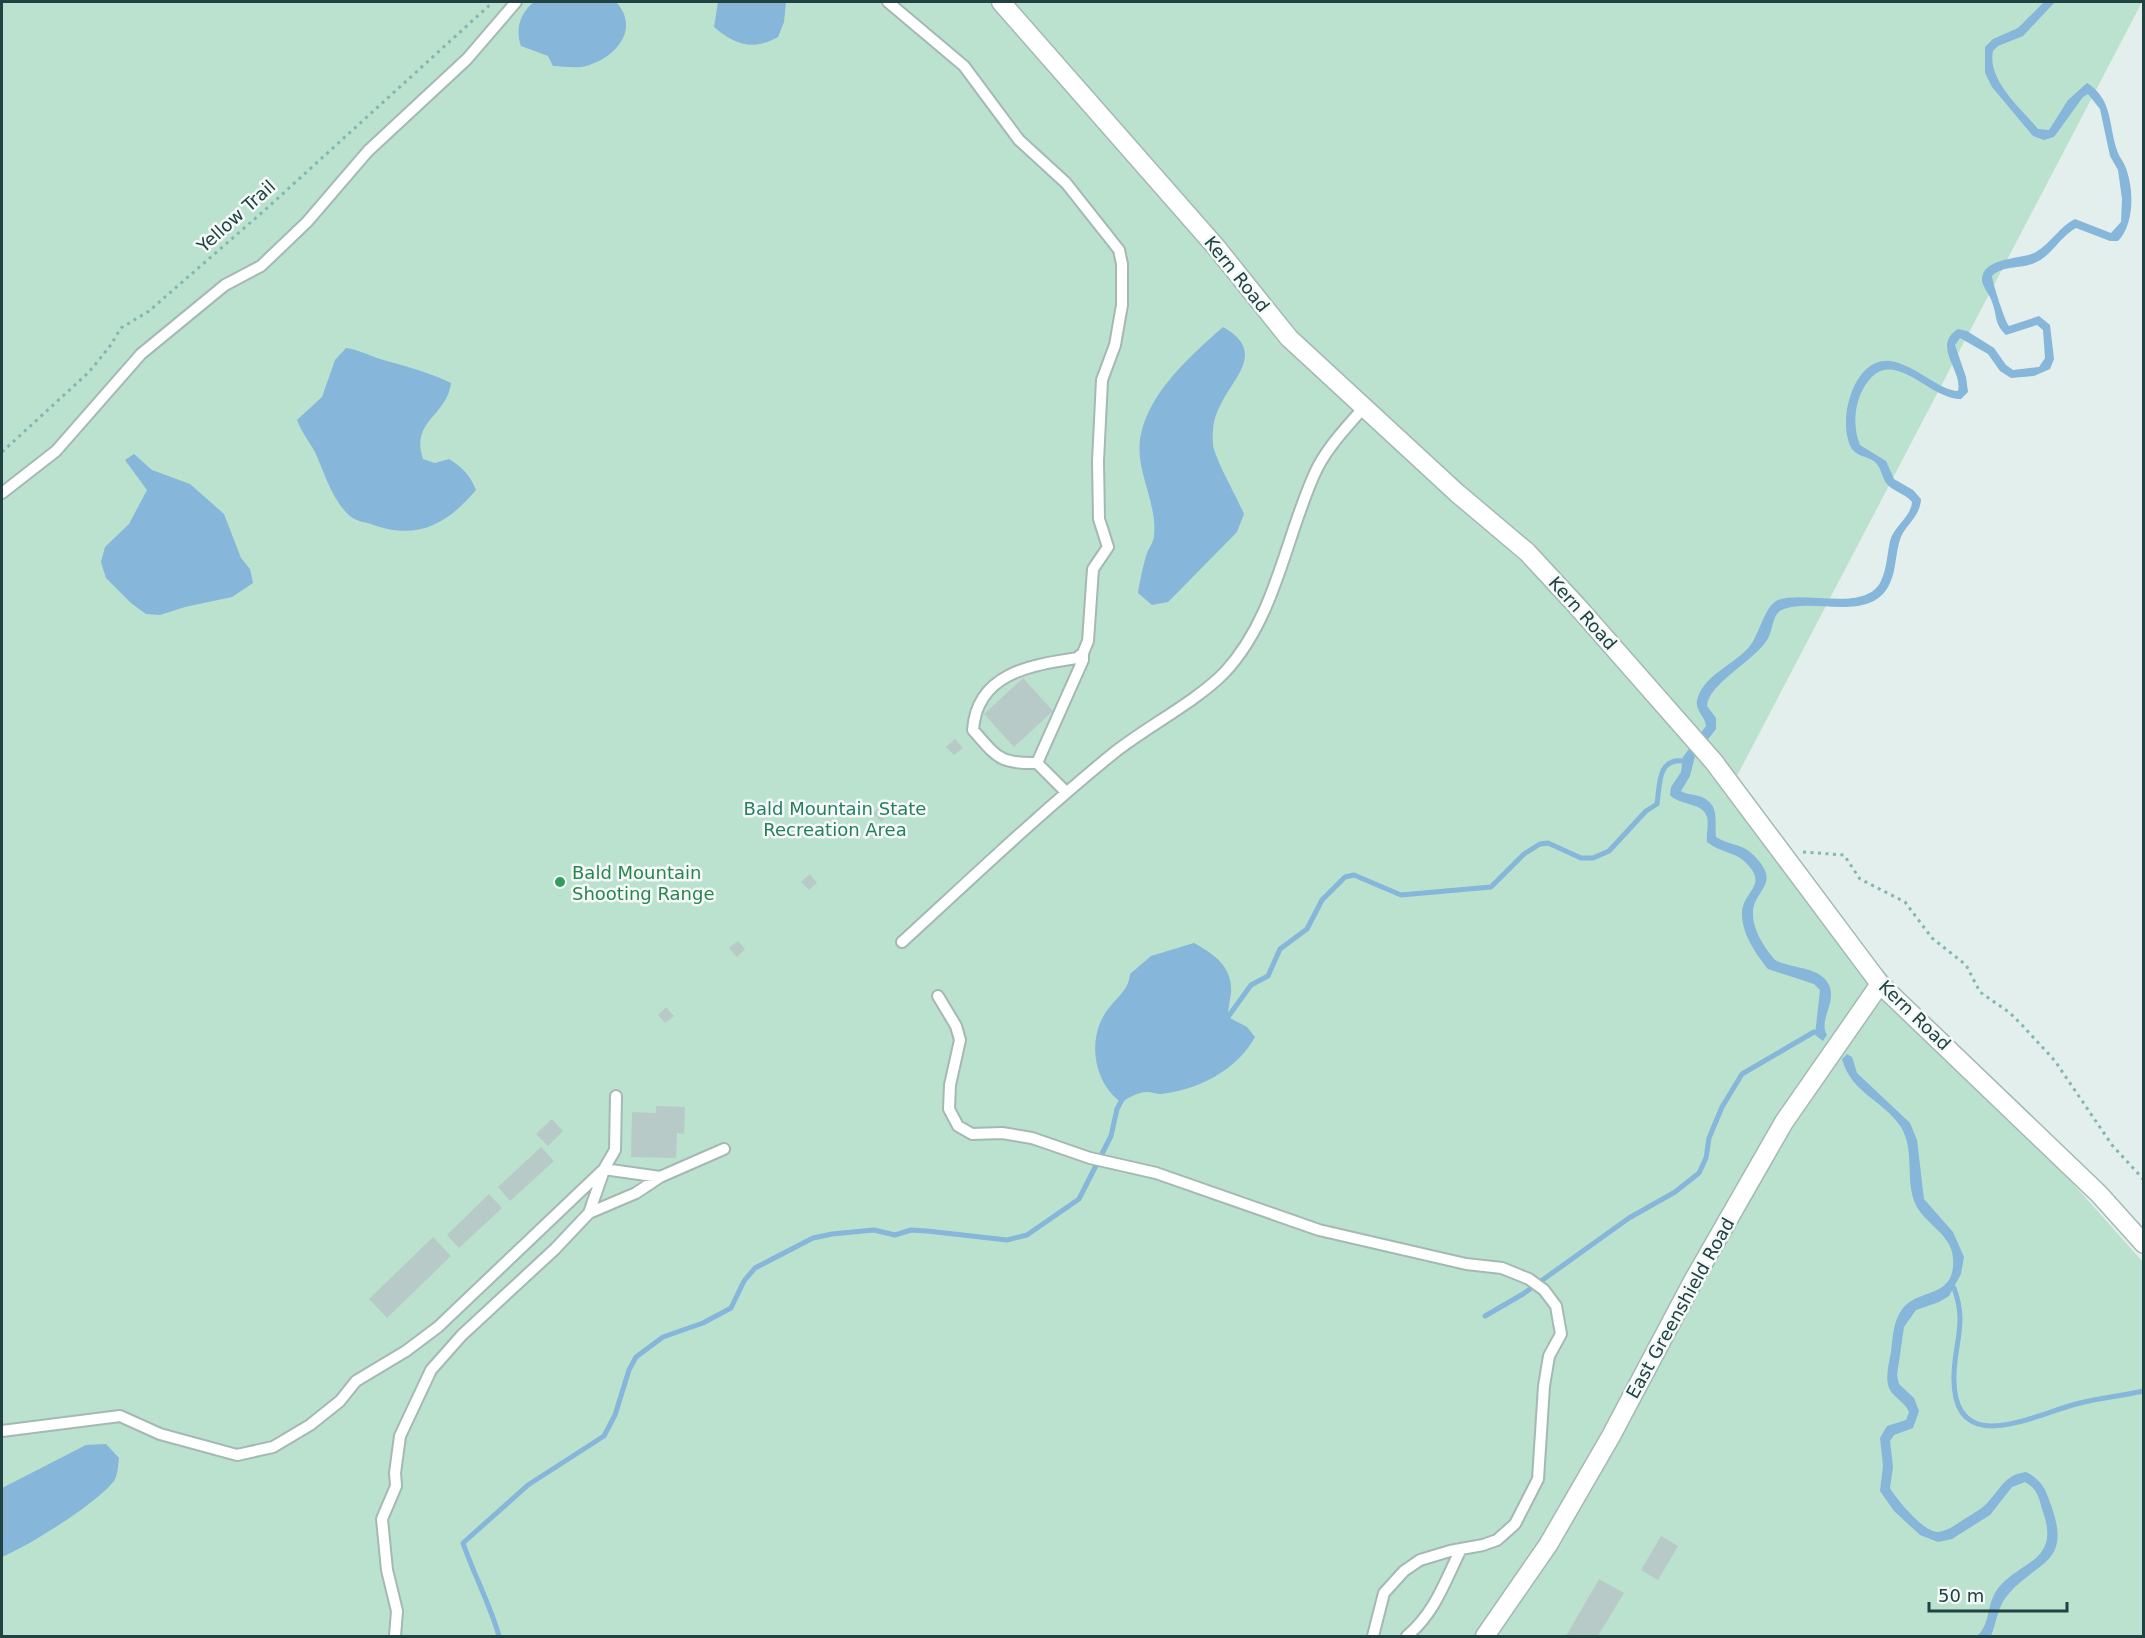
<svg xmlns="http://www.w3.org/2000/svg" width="2145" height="1638" viewBox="0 0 2145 1638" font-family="'DejaVu Sans',sans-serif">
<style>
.green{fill:#bae2cf}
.water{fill:#86b6d9}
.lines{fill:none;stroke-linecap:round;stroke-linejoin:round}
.stream{stroke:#86b6d9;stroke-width:5}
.building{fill:#b8cac7}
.lane-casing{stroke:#a5b8b6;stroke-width:14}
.street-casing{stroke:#a5b8b6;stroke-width:21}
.path{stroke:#80b6b3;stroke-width:3;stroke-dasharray:3 4.5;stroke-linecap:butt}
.lane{stroke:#fff;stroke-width:10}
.street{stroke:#fff;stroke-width:18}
.leisure-dot{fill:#2e9e5b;stroke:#f5faf9;stroke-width:2}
.labels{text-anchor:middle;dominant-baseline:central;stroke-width:5;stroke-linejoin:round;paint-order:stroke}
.street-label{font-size:18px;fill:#204242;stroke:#f5faf9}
.park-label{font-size:18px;fill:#267e5f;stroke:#f5faf9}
.leisure-label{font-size:18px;fill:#27864d;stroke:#f5faf9;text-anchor:start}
</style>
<rect width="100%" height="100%" fill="#e3efec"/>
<path class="green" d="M2,2h2140l-415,793 416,467v374h-2141z"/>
<path class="water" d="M534,2h82c26,28 -3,59 -35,65 -9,1 -19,-1 -28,-1l-5,-10 -27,-10c-6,-17 -1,-33 13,-44z
M718,2h68l-2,20 -6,15c-25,14 -43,8 -64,-10z
M2044,2h11l-32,34 -25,10 -5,5c-6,30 28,57 45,78l11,1 19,-30 19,-17c27,17 21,44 31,70 2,5 5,8 7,13 9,21 10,58 -7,75h-8l-34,-13c-17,9 -24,29 -44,36 -14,5 -28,1 -40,12 0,5 13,46 17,50l30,-10 11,9 4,34 -4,10 -16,7 -23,2 -11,-7 -12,-17 -28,-16 -5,7 11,32 2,15 -7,7c-34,1 -72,-61 -99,-8 -8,16 -9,37 -2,54l26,16 8,18 19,11 8,9c-1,20 -18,26 -22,44 -4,15 -3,30 -11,44 -20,35 -74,11 -104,22 -13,4 -10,21 -17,31 -13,21 -59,44 -60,66l9,12v11l-21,27 -5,20 -9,15c6,4 12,3 18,5 22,8 15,24 17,41 10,7 25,7 34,15 36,32 2,37 3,62 0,17 12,34 22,46 16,9 45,6 54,25 8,17 -11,36 -2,50l-4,6 -8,-6 5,-45 -6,-6 -46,-15c-12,-15 -26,-35 -26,-55 0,-24 29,-28 2,-53 -9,-9 -25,-9 -37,-19 -1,-8 2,-18 0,-25 -4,-15 -27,-11 -37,-22l1,-8 10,-15 2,-15 23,-31c-1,-11 -13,-16 -8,-29 8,-23 37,-33 52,-51 10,-13 15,-41 28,-46 27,-10 88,13 103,-19 6,-13 6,-26 9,-40 4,-15 21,-24 22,-39 -7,-9 -19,-10 -26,-19 -5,-8 -5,-18 -14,-23 -7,-4 -15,-4 -20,-11 -16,-26 1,-92 38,-88 24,3 50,30 68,30 5,-21 -27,-45 0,-62l9,2 27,17 12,17 7,5 26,-3 6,-9 -2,-28 -6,-5 -31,10c-13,-13 -8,-18 -14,-33 -2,-7 -9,-15 -10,-21 -1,-25 41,-21 54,-29 15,-9 23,-25 39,-33l36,14 10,-11 1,-23 -4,-29 -8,-14 -10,-47 -12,-15 -5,3 -29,40 -10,3 -11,-4 -41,-49 -7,-14v-26l8,-8 25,-11z
M1223,327c45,25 9,51 -4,81 -6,12 -7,24 -6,37 2,14 24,52 31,69l-7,18 -55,56 -14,14 -16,3 -14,-12c2,-14 5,-27 9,-40 2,-5 7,-12 7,-17 3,-26 -11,-53 -14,-78 -6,-53 47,-99 83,-131z
M346,348c12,2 20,6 31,10 26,8 50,13 74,25 -4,33 -41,38 -28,76l12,4 14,-4c14,9 21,16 27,31 -30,35 -59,51 -105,34 -7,-2 -15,-3 -21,-8 -18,-16 -25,-42 -35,-64 -6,-11 -13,-19 -18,-32l25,-23 13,-37z
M134,454l18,16 38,14 34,30 17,44 9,11 3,14 -21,14 -47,10 -25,8 -14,-1 -15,-11 -25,-25 -5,-16 4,-15 24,-23 18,-34 -22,-30z
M1194,943c20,11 39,24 37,50 -1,8 -3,15 -3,24l19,10 8,10c-18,33 -57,53 -94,57 -5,0 -9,-2 -14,-2 -9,0 -18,6 -26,10 -26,-18 -33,-58 -18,-85 9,-17 26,-25 27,-43l21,-18z
M1847,1054l5,3 5,16 53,50 7,17 7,59 29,33 11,25 -3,17 -12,22 -10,6 -23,8 -12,17 -7,48 2,9 15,14 5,13 -6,17 -19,7 -4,6 3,26 -3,21c7,12 33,43 47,44 10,0 21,-9 29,-14 8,-5 16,-9 22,-16 14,-15 17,-27 38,-30 18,9 20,19 26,36 20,58 -18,53 -46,89 -8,10 -10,27 -15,39h-14c12,-10 10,-27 17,-41 19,-35 68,-29 49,-83 -4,-13 -5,-23 -18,-30l-13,5 -22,28 -38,24 -14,3 -18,-7 -26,-24 -14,-20 3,-25 -3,-28 7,-12 19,-6 3,-8c-4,-10 -16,-15 -20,-24 -4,-11 0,-25 2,-36 2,-16 2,-31 12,-44 16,-20 53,-9 50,-50 -1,-24 -30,-35 -38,-55 -10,-24 0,-53 -14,-76 -18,-27 -50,-34 -59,-68z
M106,1444l13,14c-1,7 -1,17 -5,23 -18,23 -84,64 -112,76v-69l84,-43z"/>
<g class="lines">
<path class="stream" d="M1221,1020l7,-3 23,-32 17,-9 12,-27 27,-20 15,-29 23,-23 9,-2 47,20 90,-8 33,-33 16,-10 8,-1 33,15h12l16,-7 37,-40 11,-7c3,-18 0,-46 26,-43
M1954,1288c13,35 1,53 0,86 -3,86 77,42 122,30 22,-6 45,-8 68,-13
M1485,1316l38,-22 106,-76 46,-26 24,-19 7,-15 3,-20 13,-31 20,-33 72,-42
M499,1636c-9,-32 -25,-61 -36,-93l65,-58 76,-49 11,-21 14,-45 7,-13 27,-20 40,-14 28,-15 13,-27 11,-13 58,-30 19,-4 42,-4 21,5 16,-5 16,1 80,9 20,-5 52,-36 32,-63 6,-27 6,-11"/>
</g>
<path class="building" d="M1023,678l30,33 -39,36 -30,-33z
M955,739l8,9 -9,7 -8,-8z
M882,806l8,8 -9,8 -8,-9z
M810,874l7,9 -8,7 -8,-8z
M738,941l7,8 -8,8 -8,-9z
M666,1007l8,9 -9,7 -7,-8z
M656,1106l29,1 -1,27 -7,-1 -1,25 -45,-1 1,-45 24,1z
M552,1119l11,12 -15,15 -12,-12z
M541,1147l13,14 -44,40 -12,-14z
M489,1194l13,14 -43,40 -12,-13z
M433,1237l18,19 -64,62 -18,-19z
M1661,1536l17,10 -20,34 -17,-10z
M1599,1579l25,14 -26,43h-32z"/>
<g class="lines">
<defs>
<path id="lane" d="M888,2l76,64 55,74 47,43 53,67 3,14v41l-7,40 -13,35 -4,81 1,58 9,28 -15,22 -5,72 -5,12
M2,493l54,-42 85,-97 84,-69 36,-19 46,-44 61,-71 99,-92 49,-57
M1037,763c-38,1 -40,-6 -64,-33 4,-57 58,-65 104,-72l6,-5v7l-46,103 29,29
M902,942c70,-64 139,-130 213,-190 33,-26 82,-51 110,-80 50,-54 60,-132 89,-197 11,-26 33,-48 51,-69
M938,996l18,30 4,14 -10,45 -1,24 9,17 14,8 30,-1 30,5 58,20 66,15 163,57 147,34 36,4 27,11 15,11 12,16 5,28 -12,22 -5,30 -6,93 -23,45 -18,16 -14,5 -33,6 -30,9 -16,11 -20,22 -11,43
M604,1169l56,8 64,-28
M589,1213l47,-20 24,-16
M2,1431l118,-15 40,18 77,21 36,-8 37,-22 30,-24 16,-20 50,-30 32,-24 166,-158 11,-19 1,-54
M395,1636l2,-25 -10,-41 -5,-51 14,-33 -1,-13 5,-37 31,-66 31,-35 93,-86 34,-36 14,-40
M1407,1636c28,-23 38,-55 54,-87"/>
<path id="street" d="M1001,2l215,245 73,91 168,155 70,59 50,54 137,156 166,222 219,210 45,50
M1485,1636l63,-91 63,-109 82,-155 91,-159 96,-138"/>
</defs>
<use href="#lane" class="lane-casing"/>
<use href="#street" class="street-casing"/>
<path class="path" d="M2,452l87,-80 21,-26 11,-18 28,-17 117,-102 227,-207
M1803,852l41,3 16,24 45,23 27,36 34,27 14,27 30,21 12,12 33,36 57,84 32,35"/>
<use href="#lane" class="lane"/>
<use href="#street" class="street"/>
</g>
<circle class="leisure-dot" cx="560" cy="882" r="6"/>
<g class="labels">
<g class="street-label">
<text transform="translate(236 216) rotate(-42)">Yellow Trail</text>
<text transform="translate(1237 274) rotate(51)">Kern Road</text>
<text transform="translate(1583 613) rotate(48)">Kern Road</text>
<text transform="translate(1915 1015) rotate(44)">Kern Road</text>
<text transform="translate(1680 1308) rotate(-61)">East Greenshield Road</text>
</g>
<g class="park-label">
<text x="835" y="808">Bald Mountain State<tspan x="835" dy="21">Recreation Area</tspan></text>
</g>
<g class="leisure-label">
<text x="572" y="872">Bald Mountain<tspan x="572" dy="21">Shooting Range</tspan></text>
</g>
</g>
<rect width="2145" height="1638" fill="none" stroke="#204242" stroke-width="6"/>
<path d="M1929 1602v9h138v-9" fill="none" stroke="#204242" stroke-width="3"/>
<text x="1938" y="1602" font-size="18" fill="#204242" stroke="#f5faf9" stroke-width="4.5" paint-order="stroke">50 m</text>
</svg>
